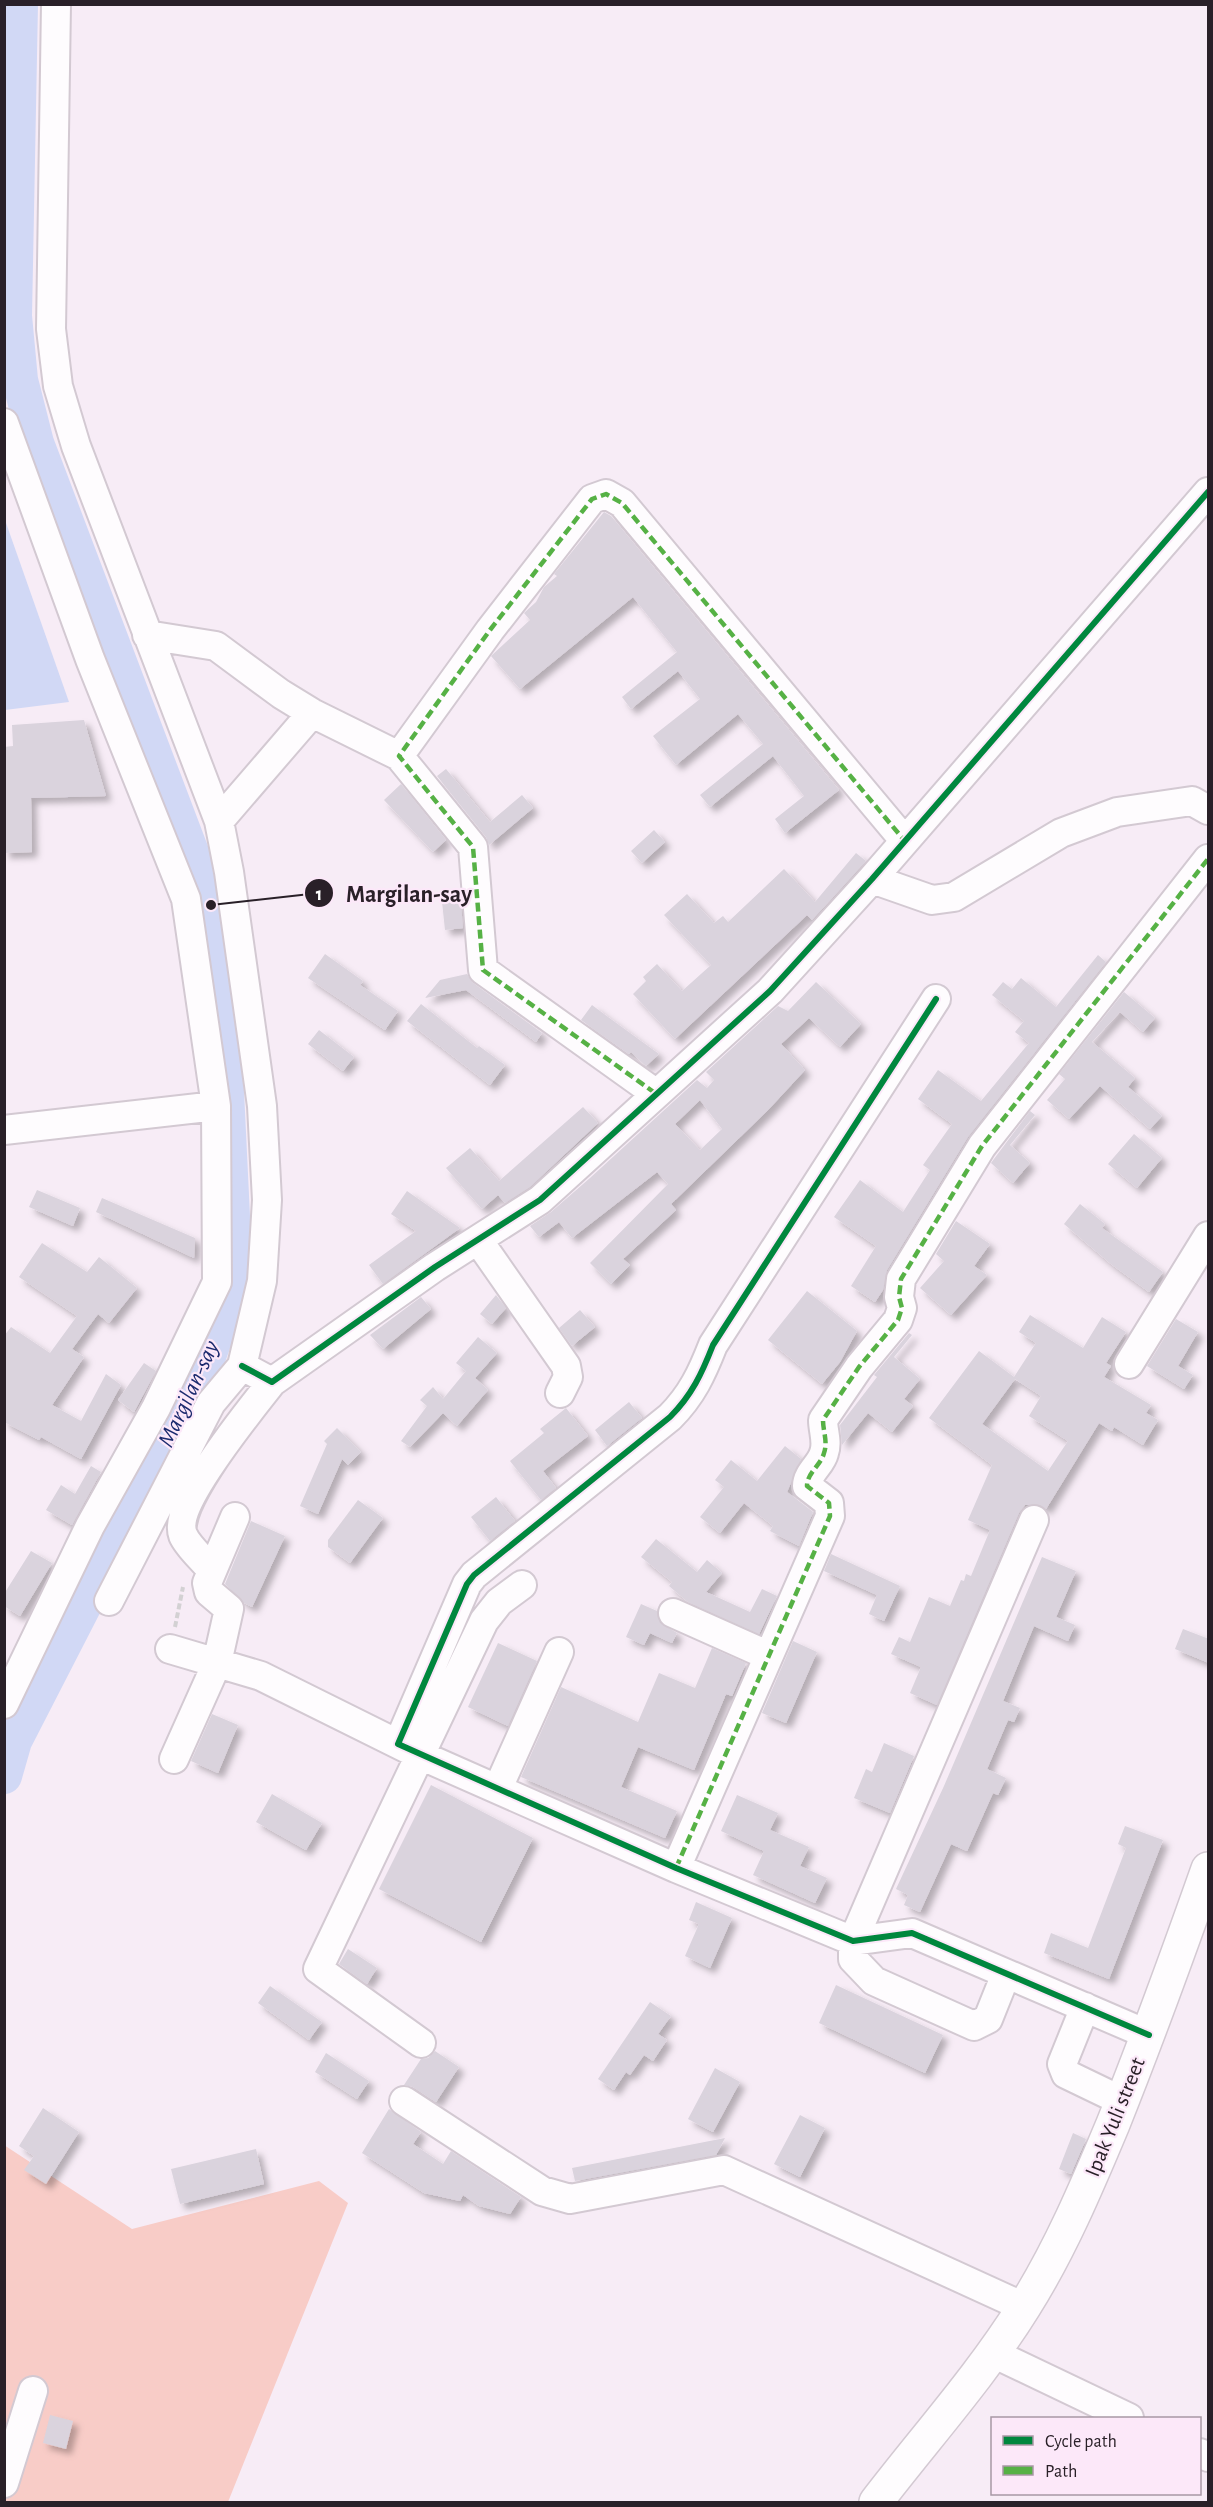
<svg xmlns="http://www.w3.org/2000/svg" width="1213" height="2507" viewBox="0 0 1213 2507" font-family="'Alegreya Sans',sans-serif">
<style>
.green{fill:#f8ccc7}
.water{fill:#d1d8f5}
.lines{fill:none;stroke-linecap:round;stroke-linejoin:round}
.river{stroke:#d1d8f5;stroke-width:36}
.building{fill:#dad3dd;fill-rule:evenodd;filter:url(#shadow)}
.minor-casing{stroke:#d3c9d2;stroke-width:32}
.major-casing{stroke:#d3c9d2;stroke-width:36}
.path{stroke:#d3d1d3;stroke-width:4;stroke-dasharray:6 3;stroke-linecap:butt}
.minor{stroke:#fefcfe;stroke-width:28}
.major{stroke:#fefcfe;stroke-width:33}
.quiet{stroke:#56b145;stroke-width:4.5;stroke-dasharray:9 4.5;stroke-linecap:butt}
.cycleway-casing{stroke:#fce8f9;stroke-width:10}
.cycleway{stroke:#00873e;stroke-width:6}
.labels{text-anchor:middle;dominant-baseline:central;stroke-width:4.5;stroke-linejoin:round;paint-order:stroke}
.street-label{font-size:22px;fill:#292028;stroke:#fce8f9}
.water-label{font-size:24px;font-style:italic;fill:#1c2b6f;stroke:#fce8f9}
.leader{fill:none;stroke:#292028;stroke-width:2}
.callout-dot{fill:#292028;stroke:#fce8f9;stroke-width:2}
.mark-label{font-size:18px;text-anchor:middle;font-weight:bold;fill:#fff}
.callout-label{font-size:24px;text-anchor:middle;font-weight:bold;fill:#292028;stroke:#fce8f9;stroke-width:4.5;stroke-linejoin:round;paint-order:stroke}
</style>
<defs>
<filter id="shadow"><feDropShadow dx="5.5" dy="5.5" stdDeviation="3" flood-color="#0004"/></filter>
</defs>
<rect width="100%" height="100%" fill="#f7ecf6"/>
<path class="green" d="M4,2145l128,84 187,-48 29,22 -120,299h-223z"/>
<path class="water" d="M5,520l64,182 -64,8z"/>
<g class="lines">
<path class="river" d="M4,1776l10,-35 186,-362 21,-59 13,-62 -9,-188 -14,-165 -175,-462 -16,-63 -6,-64 6,-312"/>
</g>
<path class="building" d="M604,512l7,4 228,274 -54,43 -10,-14 29,-23 -31,-40 -63,51 -10,-12 63,-51 -25,-30 -62,51 -23,-29 47,-37 -22,-28 -47,38 -9,-12 55,-45 -44,-55 -113,92 -29,-33 39,-36 -6,-7 12,-11 8,-15 13,-11 -3,-2z
M84,720l22,76 -75,2 1,54 -28,1v-106l9,-1 -1,-21z
M446,769l44,53 32,-27 11,13 -44,37 -3,-8 -49,-61z
M401,784l45,56 -13,12 -49,-52z
M654,830l11,12 -23,21 -11,-12z
M856,853l10,8 -54,59 -5,-5 -132,124 -42,-45 13,-13 -3,-4 14,-13 25,27 29,-26 -47,-50 23,-21 27,29 9,-7 5,6 56,-53 31,33z
M460,891l3,37 -18,2 -4,-38z
M325,954l38,27 -3,4 38,26 -13,19 -77,-52z
M1098,955l8,7 -138,175 -81,133 -4,20 -8,12 -24,-16 25,-40 -42,-29 26,-37 43,32 27,-42 -7,-5 29,-41 -34,-25 20,-29 43,31 48,-58 -14,-11 9,-11 -32,-26 11,-13 9,7 9,-11 35,29z
M467,974l6,9 69,50 -6,9 -70,-52 -41,8 15,-18z
M816,982l45,42 -21,23 -31,-29 -28,26 24,26 -37,40 -97,94 5,6 -53,49 7,6 -19,19 -21,-21 78,-79 -11,-12 -85,66 -13,-16 -20,15 -9,-11 21,-14 39,-34 107,-98 10,8 7,-8 -8,-8 72,-66 10,5zM700,1100l22,29 -22,21 -25,-26z
M1124,992l31,26 -12,14 -23,-20 -28,30 43,36 -7,9 34,29 -12,13 -50,-43 -31,33 -22,-19 18,-21 -6,-5z
M421,1004l56,44 2,-2 26,19 -15,20 -83,-64z
M592,1005l16,12 51,37 -13,12 -15,-14 -2,2 -48,-34z
M319,1030l35,27 -11,14 -35,-27z
M583,1107l15,16 -68,64 -25,16 -7,-8 -16,14 -36,-41 24,-20 29,33z
M1030,1111l5,4 -25,30 20,18 -17,20 -22,-20z
M1134,1134l28,24 -25,30 -29,-24z
M37,1190l43,18 -7,18 -44,-19z
M407,1191l53,37 -77,56 -14,-19 47,-34 -25,-17z
M102,1198l93,40 -1,20 -98,-46z
M1080,1204l25,20 -3,4 61,44 -14,20 -38,-28 -47,-40z
M956,1221l34,23 -16,22 13,9 -36,40 -31,-27 24,-27 -8,-7z
M42,1243l45,29 12,-15 38,31 -28,35 -11,-9 -26,35 12,8 -32,48 29,16 25,-47 15,11 -40,74 -40,-22 -2,3 -35,-18v-86l7,-9 39,26 27,-37 -58,-39z
M807,1291l50,40 -17,31 -18,22 -54,-44z
M496,1295l10,13 -14,16 -12,-10z
M421,1297l10,12 -48,40 -13,-14z
M580,1310l15,17 -23,19 -13,-18z
M1030,1315l53,33 19,-31 24,15 -20,31 5,3 -7,11 47,28 -5,8 12,7 -15,25 -29,-18 -2,4 -13,-8 -53,86 -6,-4h-15l-6,8 -82,192 -27,-12 11,-26 -30,-13 8,-17 11,5 19,-45 21,9 11,-26 3,1 2,-7 5,2 19,-46 -22,-10 24,-55 -63,-47 50,-67 35,26 22,-34 -17,-11zM1015,1379l26,17 -12,20 39,25 -20,30 -66,-47z
M1176,1319l22,13 -20,34 15,9 -9,14 -37,-23z
M909,1333l3,2 -18,22 26,22 -16,20 9,7 -21,26 -24,-19 -26,32 -2,-20 37,-48 -3,-2z
M478,1337l19,16 -22,25 13,12 -31,36 -14,-13 -33,34 -9,-6 26,-35 -7,-6 13,-13 10,12 23,-28 -10,-8z
M144,1363l12,8 -22,41 -16,-12z
M629,1402l13,16 -35,28 -12,-16z
M566,1408l22,28 -45,35 13,17 -15,12 -31,-39 34,-28 -4,-4z
M337,1428l24,24 -13,13 -6,-6 -24,55 -18,-8 27,-62 -3,-3z
M785,1446l16,13 -14,33 26,20 -14,34 -29,-15 3,-5 -29,-23 -24,30 -20,-16 24,-30 -9,-7 16,-20 26,21z
M91,1466l10,6 -29,53 -26,-15 15,-25 14,9z
M496,1497l19,24 -25,20 -19,-24z
M358,1500l25,18 -33,45 -22,-16v-7z
M251,1521l34,15 -33,71 -8,-4 -19,-19z
M656,1539l41,33 10,-12 15,13 -16,19 44,20 12,-23 15,7 -18,38 -71,-32 -19,-16 3,-4 -31,-25z
M31,1551l21,12 -32,53 -16,-10v-12z
M831,1554l69,32 -16,35 -15,-7 8,-19 -53,-24z
M1042,1557l34,14 -20,46 19,8 -7,16 -34,-15 -31,75 17,7 -6,14 -6,-2 -21,49 19,9 -8,17 -5,-2 -26,58 -16,-7 -31,68 -16,-7 4,-10 -12,-6 48,-103z
M641,1604l16,7 3,12 17,10 -5,10 -22,-10 -6,12 -18,-8z
M1183,1629l26,10v24l-34,-14z
M793,1641l24,11 -31,71 -24,-10z
M498,1643l39,18 -29,65 -40,-19z
M712,1648l34,15 -14,33 -6,-2 -32,76 -56,-23 -17,40 56,24 -12,27 -144,-61 40,-90 77,35 21,-49 36,15z
M212,1714l26,11 -20,48 -27,-12z
M884,1743l30,13 -24,57 -36,-15 12,-29 6,3z
M431,1785l102,53 -52,104 -102,-53z
M272,1794l50,29 -16,27 -50,-28z
M737,1795l41,18 -8,17 39,17 -9,19 27,12 -12,25 -62,-28 11,-24 -43,-20z
M1125,1826l38,14 -54,139 -65,-26 7,-20 37,15 38,-100 -8,-4z
M696,1902l36,16 -22,50 -25,-12 14,-32 -10,-4z
M348,1949l29,19 -10,16 -28,-20z
M836,1985l107,50 -18,38 -106,-50z
M270,1986l52,36 -13,18 -51,-37z
M650,2002l21,14 -13,18 9,6 -14,21 -9,-6 -14,20 -4,-3 -12,18 -16,-11z
M435,2051l24,16 -23,35 -23,-15 -9,-2 17,-26 7,-1z
M326,2053l43,28 -12,18 -42,-27z
M715,2068l25,14 -27,50 -25,-13z
M43,2108l36,24 -33,52 -22,-14 10,-14 -15,-10z
M389,2109l32,23 -8,12 30,20 8,-13 70,46 -11,17 -31,-8 -16,-11 -3,6 -36,-8 -62,-40z
M800,2115l25,13 -25,49 -26,-13z
M1073,2133l13,6 -15,35 -12,-5z
M725,2138l-9,17 -141,26 -3,-13z
M256,2149l8,35 -84,20 -9,-35z
M50,2415l23,6 -7,28 -23,-6z"/>
<g class="lines">
<defs>
<path id="minor" d="M56,4l-5,325 7,57 18,60 143,375 10,51 33,234 5,94 -5,81 -20,85 -31,37 -102,198
M4,423l86,236 96,240 30,207 1,176 -61,126 -66,118 -86,178
M147,635l69,11 65,48 31,19 87,43
M219,821l93,-108
M872,879l60,21 22,-3 107,-64 56,-21 75,-11 16,9
M655,1093l-172,-123 -10,-123 -74,-91 91,-126 102,-131 14,-5 16,9 282,337
M4,1130l212,-24
M478,1240l88,126 2,11 -8,16
M1129,1364l79,-128
M242,1366l30,16 163,-115 105,-67 230,-209 102,-112 336,-387
M212,1571c-8,-11 -24,-24 -29,-36 -12,-30 69,-127 89,-153
M673,1613l94,42
M170,1649l91,27 159,79 256,113 177,73 59,-8 237,102
M398,1744l69,-160 7,-9 196,-158c22,-22 32,-44 43,-72l223,-346
M174,1759l43,-96 12,-54 -20,-17 -2,-9 28,-66
M498,1788l61,-136
M676,1868l154,-352 -1,-13 -22,-17c0,-13 14,-21 17,-33 4,-11 -1,-22 -1,-33l36,-53 39,-47 4,-12 -3,-11 2,-18 81,-133 226,-287
M1006,1974l-18,45 -14,7 -100,-45 -21,-22v-18l181,-421
M1085,2007l-23,57 4,10 56,27
M421,2043l-103,-74 166,-348 15,-19 23,-17
M404,2101l138,90 28,8 154,-29 300,137
M993,2353l136,65
M1200,2453l8,4
M4,2483l29,-92"/>
<path id="major" d="M876,2502c49,-64 105,-126 148,-195 36,-57 63,-121 89,-183 34,-85 65,-170 95,-255"/>
</defs>
<use href="#minor" class="minor-casing"/>
<use href="#major" class="major-casing"/>
<path class="path" d="M175,1627l8,-40"/>
<use href="#minor" class="minor"/>
<use href="#major" class="major"/>
<path class="quiet" d="M655,1093l-172,-123 -10,-123 -74,-91 91,-126 102,-131 14,-5 16,9 282,337
M676,1868l154,-352 -1,-13 -22,-17c0,-13 14,-21 17,-33 4,-11 -1,-22 -1,-33l36,-53 39,-47 4,-12 -3,-11 2,-18 81,-133 226,-287"/>
<defs>
<path id="cycleway" d="M936,999l-223,346c-11,28 -21,50 -43,72l-196,158 -7,9 -69,160 278,124 177,73 59,-8 237,102
M242,1366l30,16 163,-115 105,-67 230,-209 102,-112 336,-387"/>
</defs>
<use href="#cycleway" class="cycleway-casing"/>
<use href="#cycleway" class="cycleway"/>
</g>
<g class="labels">
<g class="street-label">
<text transform="translate(1115 2117) rotate(-68)">Ipak Yuli street</text>
</g>
<g class="water-label">
<text transform="translate(189 1394) rotate(-65)">Margilan-say</text>
</g>
</g>
<path class="leader" d="M211 905L319 893"/>
<g class="callout-dot">
<circle cx="211" cy="905" r="6"/>
<circle cx="319" cy="893" r="15"/>
</g>
<g class="mark-label">
<text x="319" y="900">1</text>
</g>
<g class="callout-label">
<text x="409" y="902">Margilan-say</text>
</g>
<rect width="1213" height="2507" fill="none" stroke="#292028" stroke-width="12"/>
<rect x="991" y="2417" width="210" height="78" fill="#fce8f9" stroke="#a898a5" stroke-width="1.5"/>
<rect x="1003" y="2436" width="30" height="9" fill="#00873e" stroke="#a898a5" stroke-width="1.5"/>
<text x="1045" y="2447" font-size="18" fill="#292028">Cycle path</text>
<rect x="1003" y="2466" width="30" height="9" fill="#56b145" stroke="#a898a5" stroke-width="1.5"/>
<text x="1045" y="2477" font-size="18" fill="#292028">Path</text>
</svg>
